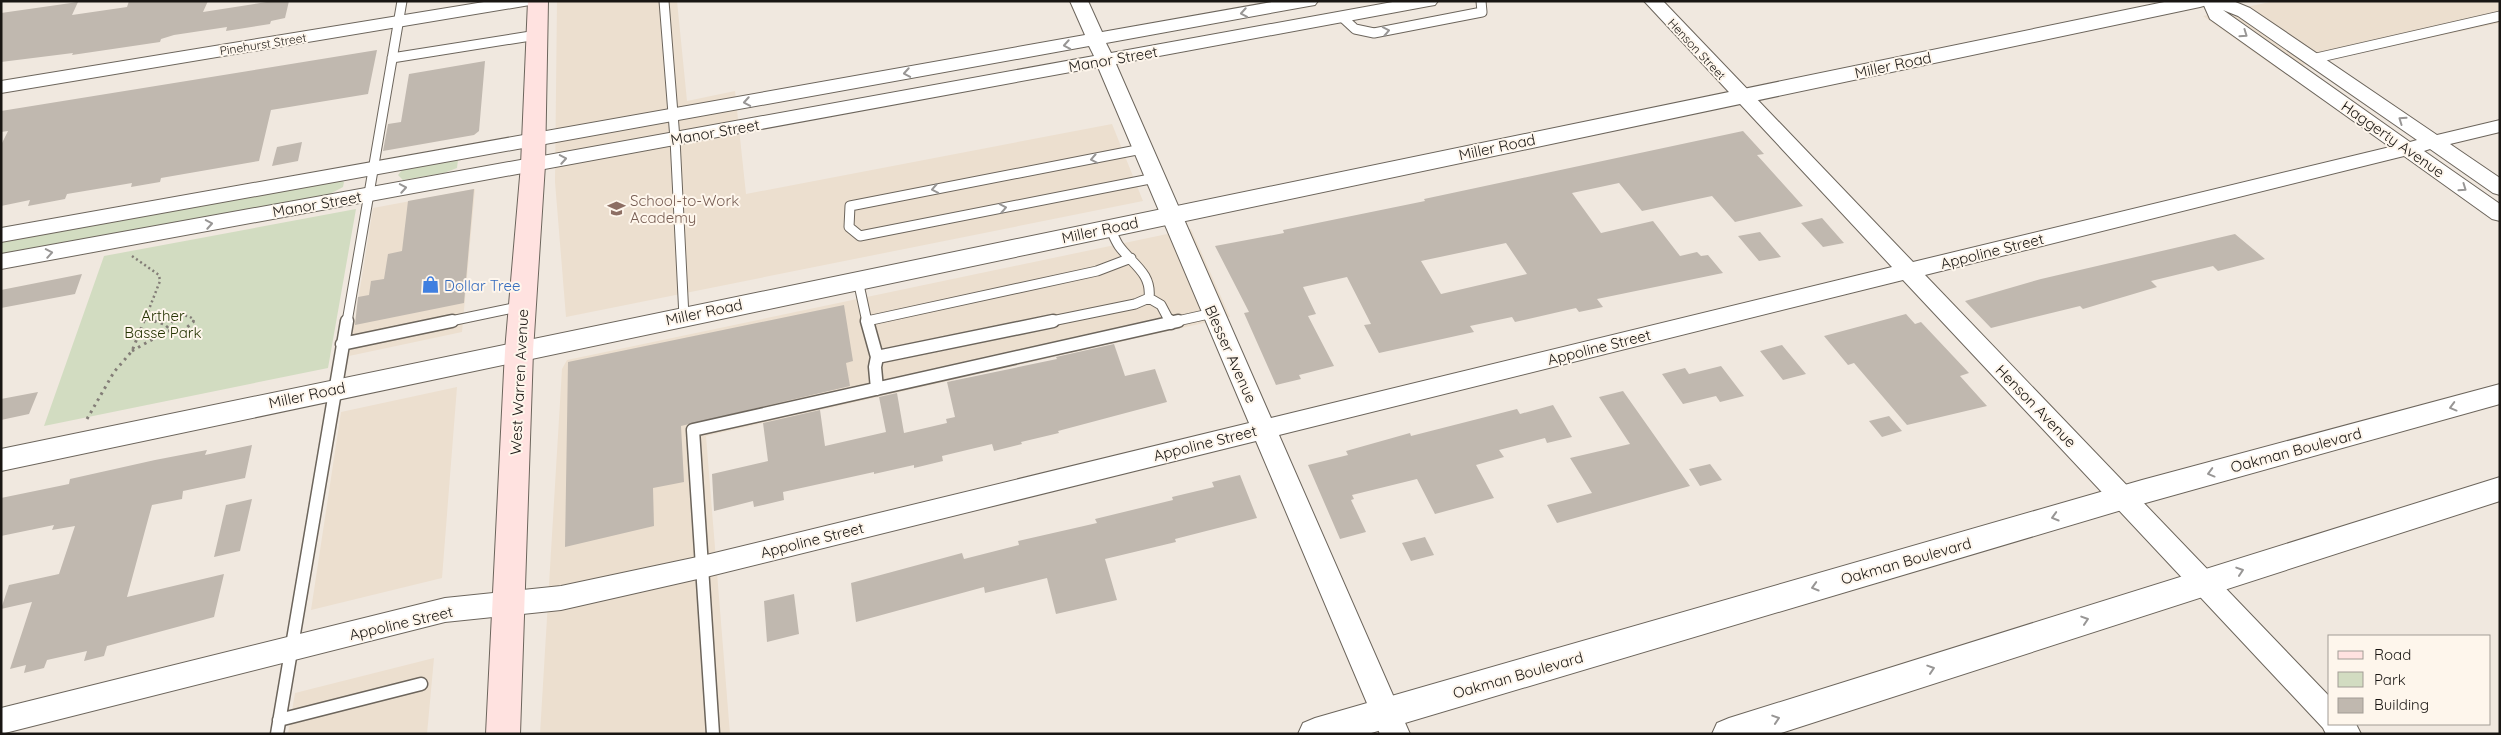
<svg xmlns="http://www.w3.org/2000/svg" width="2501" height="735" viewBox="0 0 2501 735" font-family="Quicksand,sans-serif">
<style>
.built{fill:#ecdfcf}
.green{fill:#d2dcc1}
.building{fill:#c0b8af;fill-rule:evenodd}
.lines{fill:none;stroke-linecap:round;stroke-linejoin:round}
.service-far1-casing{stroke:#6c655c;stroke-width:11}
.service-casing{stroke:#6c655c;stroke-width:15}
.minor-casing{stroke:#6c655c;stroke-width:2}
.tertiary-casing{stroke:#6c655c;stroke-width:2}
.secondary-casing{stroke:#6c655c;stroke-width:2}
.path-far1{stroke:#837d77;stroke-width:2.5;stroke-dasharray:2 3;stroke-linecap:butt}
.path{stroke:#837d77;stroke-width:3;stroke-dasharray:2.5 4.5;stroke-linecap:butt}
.service-far1{stroke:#fff;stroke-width:9}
.service{stroke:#fff;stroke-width:12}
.minor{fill:#fff;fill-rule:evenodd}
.tertiary{fill:#fff;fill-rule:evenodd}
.secondary{fill:#ffe2e0;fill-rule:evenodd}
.oneway{stroke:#989695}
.labels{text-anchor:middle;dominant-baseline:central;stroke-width:4;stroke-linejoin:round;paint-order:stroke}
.far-street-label{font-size:12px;fill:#191613;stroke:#fef6ec}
.street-label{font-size:15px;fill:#191613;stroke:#fef6ec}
.education-label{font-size:15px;fill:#785e54;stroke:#fef6ec;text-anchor:start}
.shop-label{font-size:15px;fill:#366cbe;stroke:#fef6ec;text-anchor:start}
.park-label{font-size:15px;fill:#263403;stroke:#fef6ec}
</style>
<rect width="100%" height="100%" fill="#f0e8df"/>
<path class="built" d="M557,1h120l10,100 48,-10 11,103 366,-70 31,77 -577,116 -11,-135z
M2275,1h225v22l-221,47 -76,-54z
M475,189l-13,143 -113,24 24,-148z
M1191,229l39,88 -524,119 24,298h-190l22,-365 5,-9z
M457,387l-15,191 -131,32 30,-198z
M434,658l-7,76h-139l7,-41z"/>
<path class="green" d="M452,159l6,1 -1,8 -13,5 -41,7 -5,-5 5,-6z
M339,179l5,3 -1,5 -15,8 -327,59v-15z
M356,209l-28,159 -284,58 60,-170z"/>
<path class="building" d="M129,1h79l-5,11 70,-11h16l-4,17 -14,3 -1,3 -44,7 1,-4 -53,8 -13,4 -1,3 -88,13 1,-2 -72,9v-49l77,-11 -6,13 55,-8z
M377,50l-9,44 -97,16 -12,51 -98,17 -1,4 -29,5 1,-4 -65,11 -2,5 -37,7 2,-6 -29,6v-61l7,-14 -7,1v-21z
M485,61l-6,70 -5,4 -91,16 5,-27 13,-2 8,-48z
M1743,131l21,23 -7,1 46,51 -68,16 -23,-26 -70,15 -23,-28 -47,10 29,40 52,-12 27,35 17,-4 4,4 7,-1 15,18 -126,26 6,8 -24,5 -3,-4 -61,14 -3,-5 -42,9 4,6 -95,21 -15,-28 7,-1 -24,-47 -44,10 13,27 -8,2 26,50 -35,9 2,4 -25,6 -32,-72 5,-1 -34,-66 69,-13 -1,-3 142,-29 -1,-2zM1506,243l21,31 -86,20 -20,-33z
M302,142l-4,19 -26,5 5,-19z
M474,189l-10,114 -109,22 3,-28 11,-2 2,-14 13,-2 4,-25 14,-3 6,-50z
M1822,218l22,25 -21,4 -22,-24z
M1760,232l21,25 -22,4 -21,-25z
M2235,234l30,25 -47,12 -5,-5 -62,15 6,6 -74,22 -3,-3 -89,22 -26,-27 76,-22z
M82,274l-7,20 -74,14v-18z
M844,305l9,56 -7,2 4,23 -169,40 3,56 -31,6 1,38 -89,21 3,-185z
M1906,314l9,10 6,-2 48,51 -9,3 27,30 -80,19 -53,-62 -6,2 -24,-29z
M1114,344l11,32 30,-7 12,33 -109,29 1,2 -38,9 1,2 -28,7 -2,-7 -50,12 1,5 -29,7v-3l-40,9v-2l-91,20 1,8 -30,7 -1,-6 -39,10 -2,-37 56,-13 -5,-38 57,-13 5,36 61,-14 -7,-35 18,-4 7,40 43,-10 -1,-4 9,-2 -8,-35 110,-23 -1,-2z
M1782,345l24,29 -23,6 -23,-29z
M1721,366l23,30 -24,6 -4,-6 -33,8 -21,-30 23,-6 4,6z
M1623,391l67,95 -133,37 -10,-18 45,-12 -22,-35 60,-14 -31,-47z
M38,392l-9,22 -28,6v-21z
M1553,405l19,32 -25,6 -2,-5 -46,12 5,7 -28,8 18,33 -59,16 -18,-35 -65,16 2,4 -3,1 15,32 -26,7 -32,-74 40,-10 -2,-4 64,-18 1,3 106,-27 3,5z
M1889,416l13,15 -20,6 -13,-16z
M252,445l-7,33 -62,13 -1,8 -30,6 -25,92 97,-23 -10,43 -107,29 -3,10 -20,5 3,-10 -40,9 -3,8 -20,5 2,-8 -16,4 22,-67 -31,7 8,-24 50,-11 16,-48 -23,4 2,-5 -53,11v-38l68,-14 1,-5 85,-19 52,-10 -2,5z
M1710,464l12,16 -22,6 -11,-17z
M1240,475l17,43 -82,21 1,3 -71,17 12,41 -61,14 -9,-36 -62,15 -1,-6 -128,35 -5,-39 111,-30 2,6 55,-14 -1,-4 79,-18 -2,-4 78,-19 -1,-3 42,-10 -2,-5z
M252,499l-12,52 -26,6 12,-52z
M1425,537l9,18 -23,6 -9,-18z
M794,594l5,40 -32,8 -3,-41z"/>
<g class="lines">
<defs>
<path id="service-far1" d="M664,1l11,138 9,178
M1342,17l13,12 19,4 108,-21 -1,-11
M392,58l145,-23
M2312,59l188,-43
M1142,149l-292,57 -1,21 11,9 295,-58
M858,280l9,42
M1149,298l12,7 9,17
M867,321l230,-50 34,-13
M347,322l55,-321
M446,322l77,-16
M1047,322l88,-18 14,-6c3,-25 -17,-34 -30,-52 -4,-6 -6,-12 -9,-18
M1173,322l40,-9"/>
<path id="service" d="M867,321l10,36 176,-36
M1170,321l1,2
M342,344l110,-23
M877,357l-2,10 2,22
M279,720l142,-36
M277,734l70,-413
M713,734l-20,-304 485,-109"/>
<path id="minor" d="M490,1h43l-3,4 -6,1 -523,87v-12z
M1070,1h18l14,31 175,-31h41l-3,4 -6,1 -203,37 5,10 287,-52h40l-3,4 -6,1 -313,58 155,354 621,-151 -248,-266h19l250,261 477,-115 -180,-128 -8,-18h31l17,7 187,127 63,-15v12l-50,12 50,34v17l-7,-2 -63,-44 -6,2 76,53v17l-8,-2 -88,-63 -479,119 405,422v27h26l5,10h-35l-3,-6 -420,-448 -624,155 131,299h-30l-124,-293 -554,137 -141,32 -116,12 -444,112v-26l444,-110 116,-12 141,-30 547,-133 -151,-356 -1097,202v-15l1093,-198 -5,-10 -1088,196v-14l1084,-193zM2223,10l15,6 179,124 -7,2z"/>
<path id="tertiary" d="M2169,1h41l-3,4 -7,2 -2199,464v-22z
M2500,384v20l-358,100 -774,230h-70l5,-11 12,-5 827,-238z
M2500,477v24l-722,233h-66l5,-11 12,-5z"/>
<path id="secondary" d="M528,1h20l-3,164 -12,186 -13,383h-34l19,-383 16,-186z"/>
</defs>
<use href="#service-far1" class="service-far1-casing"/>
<use href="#service" class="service-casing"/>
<use href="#minor" class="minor-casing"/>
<use href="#tertiary" class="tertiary-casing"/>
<use href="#secondary" class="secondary-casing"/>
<path class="path-far1" d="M132,256l27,19 1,6 -16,41
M145,318l13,4
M172,322c7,-7 15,-9 22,-2l-1,2"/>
<path class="path" d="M154,321l13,4
M173,321l-7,7 1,3h16l11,-10
M132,351l35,-20
M87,419l27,-47 18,-21 12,-30"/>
<use href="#service-far1" class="service-far1"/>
<use href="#service" class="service"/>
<use href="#minor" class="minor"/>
<use href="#tertiary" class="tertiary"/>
<use href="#secondary" class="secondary"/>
</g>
<defs><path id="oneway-chevron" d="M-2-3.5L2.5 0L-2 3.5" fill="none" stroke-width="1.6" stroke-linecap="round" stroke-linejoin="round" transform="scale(1.25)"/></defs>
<g class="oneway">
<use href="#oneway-chevron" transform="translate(1244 13) rotate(170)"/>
<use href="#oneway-chevron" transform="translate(1386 31) rotate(-11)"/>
<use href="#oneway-chevron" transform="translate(2244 34) rotate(35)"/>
<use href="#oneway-chevron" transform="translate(1067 45) rotate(170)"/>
<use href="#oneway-chevron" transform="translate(907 73) rotate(170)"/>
<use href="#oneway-chevron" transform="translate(747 102) rotate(170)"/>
<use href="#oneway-chevron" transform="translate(2402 120) rotate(-145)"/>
<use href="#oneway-chevron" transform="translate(563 159) rotate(-10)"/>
<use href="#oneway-chevron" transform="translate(1094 159) rotate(169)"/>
<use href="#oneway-chevron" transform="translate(403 188) rotate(-10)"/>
<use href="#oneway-chevron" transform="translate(2463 188) rotate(35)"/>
<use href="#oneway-chevron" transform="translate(935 189) rotate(169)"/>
<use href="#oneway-chevron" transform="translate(1003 208) rotate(-11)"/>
<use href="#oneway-chevron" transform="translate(209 224) rotate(-10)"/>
<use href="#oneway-chevron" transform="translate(49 253) rotate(-10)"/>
<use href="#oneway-chevron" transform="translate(2453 407) rotate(165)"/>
<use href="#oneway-chevron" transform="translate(2211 473) rotate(165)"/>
<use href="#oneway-chevron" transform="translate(2055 517) rotate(164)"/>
<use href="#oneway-chevron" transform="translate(2240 571) rotate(-18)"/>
<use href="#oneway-chevron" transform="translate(1815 587) rotate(164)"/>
<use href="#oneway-chevron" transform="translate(2085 620) rotate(-18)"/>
<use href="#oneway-chevron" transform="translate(1931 669) rotate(-18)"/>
<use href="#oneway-chevron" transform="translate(1776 719) rotate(-18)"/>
</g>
<defs>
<symbol id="school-bare" viewBox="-9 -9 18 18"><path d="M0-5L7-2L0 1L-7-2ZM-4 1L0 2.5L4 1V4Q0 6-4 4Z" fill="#8d6e63" stroke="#fef6ec" stroke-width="2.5" paint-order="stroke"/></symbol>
<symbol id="shop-bare" viewBox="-9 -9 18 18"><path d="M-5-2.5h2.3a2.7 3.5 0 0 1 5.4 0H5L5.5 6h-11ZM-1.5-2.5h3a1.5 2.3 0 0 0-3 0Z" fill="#3f7fe0" stroke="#fef6ec" stroke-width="2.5" paint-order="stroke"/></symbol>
</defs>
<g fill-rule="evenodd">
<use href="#school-bare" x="604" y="196" width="25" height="25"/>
<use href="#shop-bare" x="418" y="272" width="25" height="25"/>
</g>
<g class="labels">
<g class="far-street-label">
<text transform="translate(263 44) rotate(-9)">Pinehurst Street</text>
<text transform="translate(1697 49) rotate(47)">Henson Street</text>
</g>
<g class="street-label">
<text transform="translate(1113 59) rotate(-10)">Manor Street</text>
<text transform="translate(1893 65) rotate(-12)">Miller Road</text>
<text transform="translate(715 132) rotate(-10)">Manor Street</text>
<text transform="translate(2393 139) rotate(35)">Haggerty Avenue</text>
<text transform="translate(1497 147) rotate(-12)">Miller Road</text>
<text transform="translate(317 204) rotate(-10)">Manor Street</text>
<text transform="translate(1100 230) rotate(-12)">Miller Road</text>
<text transform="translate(1992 251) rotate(-14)">Appoline Street</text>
<text transform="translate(704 312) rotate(-12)">Miller Road</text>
<text transform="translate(1599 347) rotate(-14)">Appoline Street</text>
<text transform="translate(1231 354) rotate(66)">Blesser Avenue</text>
<text transform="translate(519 382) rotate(-87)">West Warren Avenue</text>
<text transform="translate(307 395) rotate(-12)">Miller Road</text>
<text transform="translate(2036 406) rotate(46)">Henson Avenue</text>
<text transform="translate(1205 443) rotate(-14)">Appoline Street</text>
<text transform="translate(2296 450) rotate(-15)">Oakman Boulevard</text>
<text transform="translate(812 540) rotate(-14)">Appoline Street</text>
<text transform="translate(1906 561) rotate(-16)">Oakman Boulevard</text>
<text transform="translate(401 623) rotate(-13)">Appoline Street</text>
<text transform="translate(1518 675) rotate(-16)">Oakman Boulevard</text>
</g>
<g class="education-label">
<text x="630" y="200">School-to-Work<tspan x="630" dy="17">Academy</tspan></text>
</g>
<g class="shop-label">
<text x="444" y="285">Dollar Tree</text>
</g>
<g class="park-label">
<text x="163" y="315">Arther<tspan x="163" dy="17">Basse Park</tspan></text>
</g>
</g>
<rect width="2501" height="735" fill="none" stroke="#191613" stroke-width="5"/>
<rect x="2328" y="635" width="162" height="90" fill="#fef6ec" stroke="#a29c95"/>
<rect x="2338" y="651" width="25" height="8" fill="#ffe2e0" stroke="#a29c95"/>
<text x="2374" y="660" font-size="15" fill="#191613">Road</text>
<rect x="2338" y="672" width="25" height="15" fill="#d2dcc1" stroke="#a29c95"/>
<text x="2374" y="685" font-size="15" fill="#191613">Park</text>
<rect x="2338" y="698" width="25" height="15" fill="#c0b8af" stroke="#a29c95"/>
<text x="2374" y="710" font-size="15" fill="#191613">Building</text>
</svg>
